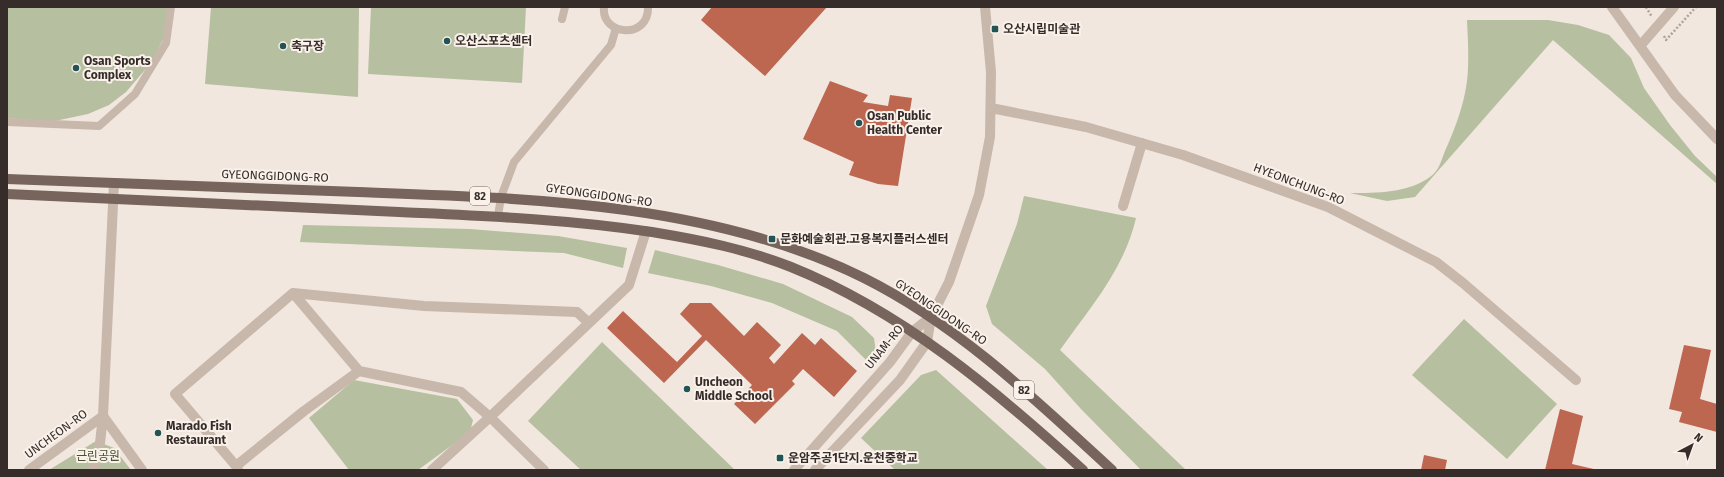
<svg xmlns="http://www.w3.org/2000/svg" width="1724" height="477" viewBox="0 0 1724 477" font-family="'Fira Sans','Noto Sans KR',sans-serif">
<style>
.green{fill:#b6bf9f}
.building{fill:#bd6650}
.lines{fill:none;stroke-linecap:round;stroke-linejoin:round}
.path{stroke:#b4a195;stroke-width:2.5;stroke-dasharray:2 2;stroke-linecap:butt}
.service{stroke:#c8b7ab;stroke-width:8}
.pedestrian{stroke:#c8b7ab;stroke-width:10}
.minor{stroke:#c8b7ab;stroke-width:10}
.tertiary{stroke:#c8b7ab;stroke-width:10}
.primary{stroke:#77645c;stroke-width:10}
.poi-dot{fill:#225455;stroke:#f9f1ea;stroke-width:1.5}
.labels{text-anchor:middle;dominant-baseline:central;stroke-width:4;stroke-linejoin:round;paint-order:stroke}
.shield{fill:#f9f1ea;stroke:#706864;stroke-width:1}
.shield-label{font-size:11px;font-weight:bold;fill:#362d2a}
.poi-label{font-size:12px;font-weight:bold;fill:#362d2a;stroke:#f9f1ea;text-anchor:start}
.street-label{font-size:12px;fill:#362d2a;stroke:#f9f1ea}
.park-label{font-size:12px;fill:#47532f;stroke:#f9f1ea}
</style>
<rect width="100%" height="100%" fill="#f1e7de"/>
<path class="green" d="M7,7h167l-6,23 -18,34 -24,28 -17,13 -21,9 -38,8 -43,-4z
M211,7h148l-1,90 -153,-13z
M371,7h155l-4,76 -154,-9z
M1467,20h81l30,5 31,10 22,23 13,30 26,37 25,31 22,21v7l-164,-144 -138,157 -28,4 -37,-8c27,0 58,0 80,-16 9,-6 11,-16 15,-26 8,-18 16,-38 20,-58 5,-23 3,-49 2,-73z
M1024,196l112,22c-12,52 -47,91 -76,132l126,120h-45l-60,-61 -36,-40 -53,-45 -6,-18 31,-82z
M303,225l167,4 88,7 69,12 -4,20 -59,-15 -264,-11z
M655,250l63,15 65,19 69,33 22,21 2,15 -7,10 -32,-32 -65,-28 -61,-17 -63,-13z
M1464,319l93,85 -50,55 -95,-84z
M602,342l133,128h-154l-53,-49z
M936,370l112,100h-153l-34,-32 60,-63z
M354,380l103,19 16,21 -3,12 -52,38h-69l-40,-52z
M96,441l18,7 17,22h-82z"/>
<path class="building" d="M712,7h115l-62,69 -64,-56z
M830,81l38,14 -5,7 25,4 2,-11 22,3 -14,88 -20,-2 -29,-9 5,-13 -51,-23z
M690,303h21l33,33 13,-14 24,23 -12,13 5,6 28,-31 13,12 6,-7 36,33 -23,26 -31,-28 -11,12 3,3 -40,40 -21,-20 18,-19 -46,-45 -42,43 -57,-55 16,-17 54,51 25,-26 -22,-22z
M1684,345l27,5 -11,49 17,5v28l-38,-10 3,-10 -13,-3z
M1560,409l23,7 -11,48 26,6h-53z
M1424,455l23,5 -2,10h-24z"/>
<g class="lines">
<path class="path" d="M1646,7l6,10
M1664,36l2,4 30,-33"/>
<path class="service" d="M604,7c-3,29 45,33 44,0
M562,19l3,-12
M7,122l92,4 36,-32 31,-51 5,-36
M498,216l3,-19 13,-35 97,-117 5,-17"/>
<path class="pedestrian" d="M93,470l7,-27 3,-27"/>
<path class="minor" d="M1123,206l19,-63
M293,293l66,78
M103,416l11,-233
M103,416l39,54
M236,466l-61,-72 118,-101 131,13 153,6 12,11
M29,470l74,-54
M238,470l-2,-4 68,-55 55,-40 102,21 29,25 54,53
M432,470l58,-53 139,-132 17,-54"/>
<path class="tertiary" d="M1612,7l63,88 42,44
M1640,46l34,-39
M991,108l95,19 97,28 145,52 108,55 27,21 113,97
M794,470l96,-108 22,-30 19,-15
M815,470l85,-90 27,-38 4,-25 18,-35 30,-87 11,-58 1,-65 -6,-65"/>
<path class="primary" d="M7,179c117,5 234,9 351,13 166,6 353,10 506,86 94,47 171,121 248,192
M7,194c131,6 261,12 392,18 85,4 169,7 253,20 48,8 94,17 139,35 112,45 204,123 292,203"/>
</g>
<g class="poi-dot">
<rect x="991" y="25" width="8" height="8" rx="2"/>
<circle cx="447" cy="41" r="4"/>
<circle cx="283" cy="46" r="4"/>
<circle cx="76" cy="68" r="4"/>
<circle cx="859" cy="123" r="4"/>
<rect x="768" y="235" width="8" height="8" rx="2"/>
<circle cx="687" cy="389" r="4"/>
<circle cx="158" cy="433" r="4"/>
<rect x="776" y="454" width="8" height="8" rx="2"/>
</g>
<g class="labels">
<g class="shield">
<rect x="470" y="187" width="20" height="18" rx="3"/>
<rect x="1014" y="381" width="20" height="18" rx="3"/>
</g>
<g class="shield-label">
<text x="480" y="196">82</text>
<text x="1024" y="390">82</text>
</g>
<g class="poi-label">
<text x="1003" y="29">오산시립미술관</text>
<text x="455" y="41">오산스포츠센터</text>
<text x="291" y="46">축구장</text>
<text x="84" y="61">Osan Sports<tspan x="84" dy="14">Complex</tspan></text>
<text x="867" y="116">Osan Public<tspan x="867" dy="14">Health Center</tspan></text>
<text x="780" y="239">문화예술회관.고용복지플러스센터</text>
<text x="695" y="382">Uncheon<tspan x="695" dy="14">Middle School</tspan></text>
<text x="166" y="426">Marado Fish<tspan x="166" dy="14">Restaurant</tspan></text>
<text x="788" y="458">운암주공1단지.운천중학교</text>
</g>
<g class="street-label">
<text transform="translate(275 176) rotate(2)">GYEONGGIDONG-RO</text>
<text transform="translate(1299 184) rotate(21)">HYEONCHUNG-RO</text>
<text transform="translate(599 195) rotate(8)">GYEONGGIDONG-RO</text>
<text transform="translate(941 312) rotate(34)">GYEONGGIDONG-RO</text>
<text transform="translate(884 347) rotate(-51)">UNAM-RO</text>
<text transform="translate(56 434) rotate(-36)">UNCHEON-RO</text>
</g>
<g class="park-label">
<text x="98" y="456">근린공원</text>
</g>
</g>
<rect width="1724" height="477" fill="none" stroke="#362d2a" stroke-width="16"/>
<g transform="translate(1692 445) rotate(41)" stroke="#f9f1ea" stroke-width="3" paint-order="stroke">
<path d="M0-3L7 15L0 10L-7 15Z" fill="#362d2a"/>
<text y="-6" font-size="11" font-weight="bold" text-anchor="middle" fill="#362d2a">N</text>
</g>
</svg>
